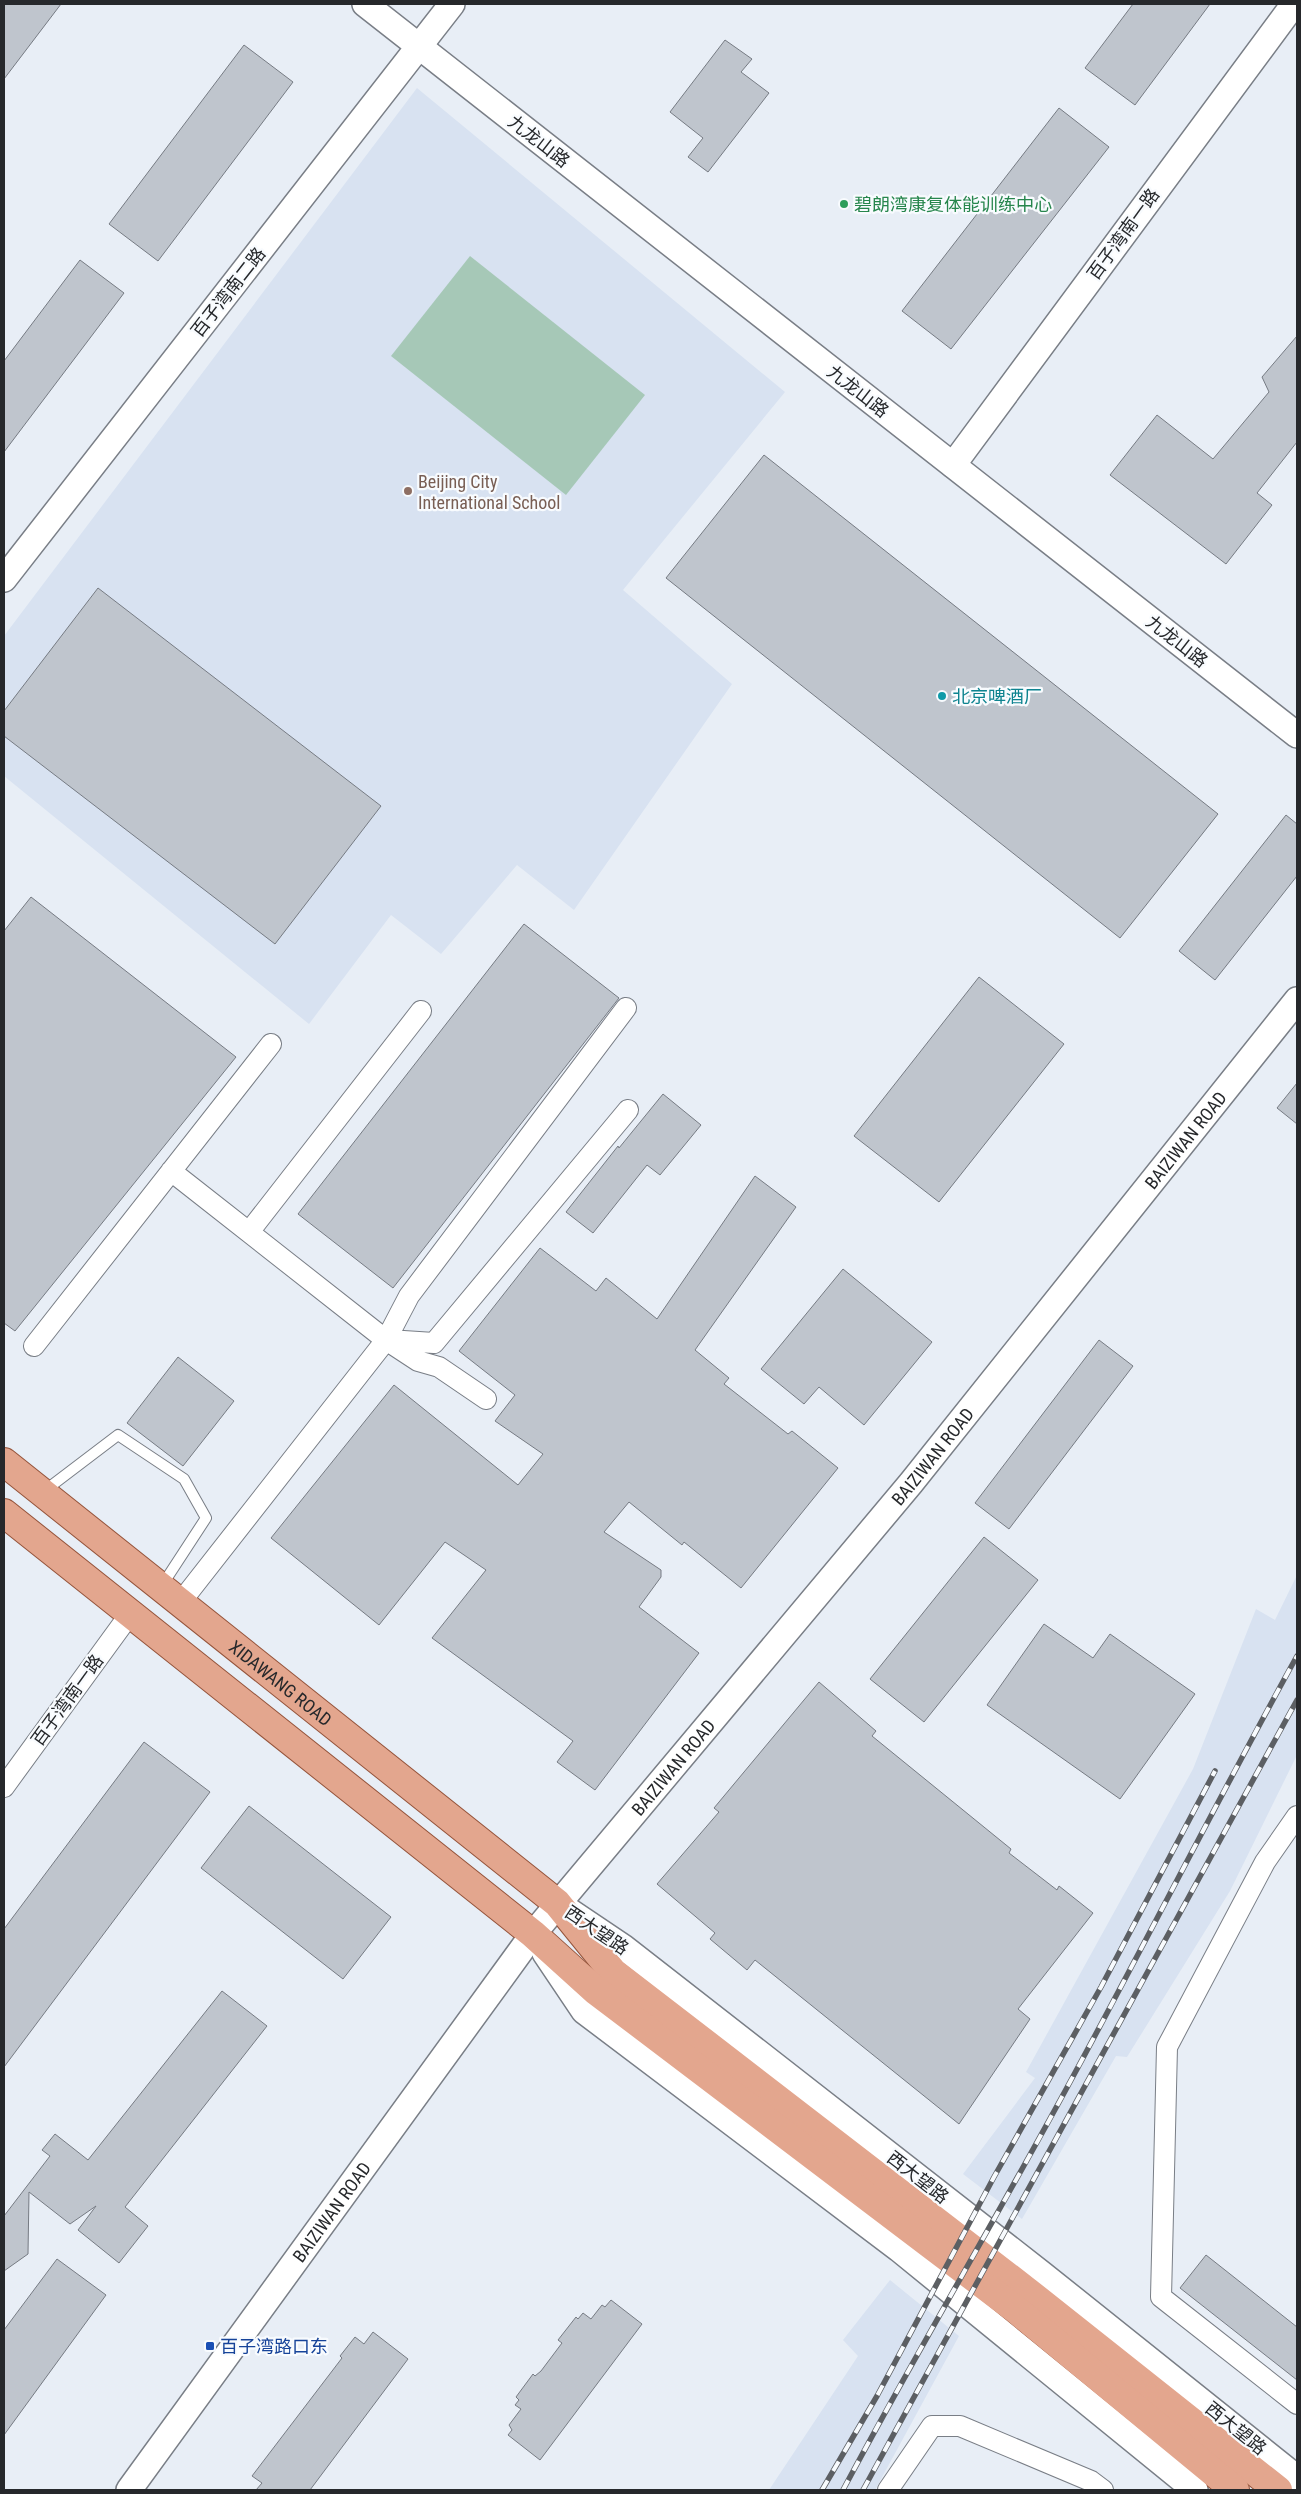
<svg xmlns="http://www.w3.org/2000/svg" width="1301" height="2494" viewBox="0 0 1301 2494" font-family="'Roboto Condensed','Noto Sans SC',sans-serif">
<style>
.built{fill:#d8e2f1}
.green{fill:#a6c8b7}
.building{fill:#bfc5cd;stroke:#767b83}
.lines{fill:none;stroke-linecap:round;stroke-linejoin:round}
.service-casing{stroke:#797e86;stroke-width:12}
.minor-casing{stroke:#797e86;stroke-width:22}
.tertiary-casing{stroke:#797e86;stroke-width:28}
.primary-casing{stroke:#95543b;stroke-width:30}
.service{stroke:#fff;stroke-width:10}
.minor{stroke:#fff;stroke-width:20}
.tertiary{stroke:#fff;stroke-width:25}
.primary{stroke:#e3a68e;stroke-width:28}
.rail-casing{stroke:#5c5f63;stroke-width:5.5}
.rail{stroke:#f8fbfe;stroke-width:4;stroke-dasharray:11;stroke-linecap:butt}
.leisure-dot{fill:#2e9e5b;stroke:#f8fbfe;stroke-width:2}
.education-dot{fill:#8d6e63;stroke:#f8fbfe;stroke-width:2}
.culture-dot{fill:#0f9aa8;stroke:#f8fbfe;stroke-width:2}
.transit-dot{fill:#1a4fb4;stroke:#f8fbfe;stroke-width:2}
.labels{text-anchor:middle;dominant-baseline:central;stroke-width:4.5;stroke-linejoin:round;paint-order:stroke}
.street-label{font-size:18px;fill:#26282b;stroke:#f8fbfe}
.leisure-label{font-size:18px;fill:#27864d;stroke:#f8fbfe;text-anchor:start}
.education-label{font-size:18px;fill:#785e54;stroke:#f8fbfe;text-anchor:start}
.culture-label{font-size:18px;fill:#0d838f;stroke:#f8fbfe;text-anchor:start}
.transit-label{font-size:18px;fill:#164399;stroke:#f8fbfe;text-anchor:start}
</style>
<rect width="100%" height="100%" fill="#e8eef6"/>
<path class="built" d="M417,88l368,304 -162,198 109,94 -158,226 -57,-45 -76,89 -50,-39 -82,109 -305,-248v-140z
M1297,1575v180l-67,136 -103,166 -11,-1 -94,163 -59,-45 72,-96 -9,-6 167,-303 63,-160 19,11z
M890,2280l69,56 -84,154h-106l89,-134 -15,-16z"/>
<path class="green" d="M470,256l175,139 -79,100 -175,-139z"/>
<path class="building" d="M4,4h57l-57,75z
M1133,4h77l-75,101 -50,-37z
M725,40l27,19 -11,13 28,21 -61,79 -20,-15 15,-19 -33,-26z
M244,45l49,37 -135,179 -49,-37z
M1059,108l50,39 -158,202 -49,-38z
M80,260l44,33 -120,159v-91z
M1297,336v106l-40,51 15,12 -46,59 -116,-89 47,-60 56,44 56,-67 -7,-15z
M764,455l454,359 -98,124 -454,-360z
M98,588l283,218 -106,138 -271,-208v-25z
M1286,815l11,9v52l-82,104 -36,-29z
M31,897l205,160 -221,274 -11,-8v-392z
M524,924l95,74 -226,290 -95,-74z
M979,977l85,67 -125,158 -85,-66z
M1297,1083v41l-20,-16z
M663,1094l38,31 -41,50 -13,-10 -54,68 -27,-21 52,-66 1,2z
M755,1176l41,31 -101,143 34,28 -5,6 64,50 4,-3 46,37 -97,120 -57,-46 -2,3 -53,-43 -25,30 57,38v7l-22,30 60,46 -104,137 -38,-28 16,-21 -141,-103 54,-68 -41,-28 -66,83 -108,-87 123,-153 124,100 25,-31 -48,-33 20,-26 -56,-44 81,-103 56,43 10,-13 51,41z
M843,1269l89,73 -68,83 -45,-38 -15,17 -43,-35z
M1099,1340l34,26 -124,163 -34,-26z
M178,1357l56,44 -51,65 -56,-43z
M984,1537l54,43 -114,142 -54,-43z
M1044,1624l49,34 17,-24 85,60 -75,105 -133,-94z
M819,1682l57,49 -4,5 139,113 -2,4 48,37 2,-4 34,27 -75,96 12,10 -71,105 -204,-164 -8,10 -37,-31 5,-6 -58,-49 62,-72 -5,-4z
M144,1742l66,50 -206,275v-138z
M249,1806l142,111 -48,62 -142,-111z
M222,1991l45,35 -142,181 23,19 -29,37 -41,-33 18,-24 -26,18 -41,-32 -1,62 -24,17v-55l46,-60 -8,-6 13,-16 33,26z
M1206,2255l91,72v53l-117,-92z
M57,2259l49,36 -102,140v-105z
M611,2300l31,24 -102,136 -32,-25 4,-5 -3,-5 12,-16 -6,-4 4,-5 -3,-3 17,-23 2,2 6,-5 21,-28 -4,-3 18,-23 2,2 5,-6 8,6 11,-14 3,2z
M373,2332l35,27 -98,131h-54l6,-7 -10,-7 90,-118 -2,-2 15,-19 9,7z"/>
<g class="lines">
<defs>
<path id="service" d="M43,1492l75,-57 66,44 22,39 -45,69"/>
<path id="minor" d="M171,1171l215,169 32,21 21,6 47,32
M249,1232l172,-221
M388,1340l46,3 194,-233
M34,1346l237,-302
M180,1603l206,-263 23,-44 217,-288
M4,1787l126,-173
M1297,1816l-32,46 -98,185 -6,250 136,107
M888,2490l44,-64h28l131,55 12,9"/>
<g id="tertiary">
<path d="M365,4l932,731"/>
<path d="M953,465l341,-461"/>
<path d="M4,579l448,-575"/>
<path d="M568,1910l55,37 419,327 255,204"/>
<path d="M545,1953l39,58 315,238 296,241"/>
<path id="s1" d="M129,2490l404,-556 378,-451 386,-483"/>
</g>
<g id="primary">
<path id="s2" d="M4,1462l553,441 56,69 414,319 251,199"/>
<path d="M4,1513l529,421 63,57 418,317 221,182"/>
</g>
</defs>
<use href="#service" class="service-casing"/>
<use href="#minor" class="minor-casing"/>
<use href="#tertiary" class="tertiary-casing"/>
<use href="#primary" class="primary-casing"/>
<use href="#service" class="service"/>
<use href="#minor" class="minor"/>
<use href="#tertiary" class="tertiary"/>
<use href="#primary" class="primary"/>
<defs>
<path id="rail" d="M822,2490l55,-94 117,-219 107,-190 114,-216
M843,2490c73,-137 153,-271 227,-408 77,-142 149,-285 227,-426
M863,2490l434,-790"/>
</defs>
<use href="#rail" class="rail-casing"/>
<use href="#rail" class="rail"/>
</g>
<circle class="leisure-dot" cx="844" cy="204" r="5"/>
<circle class="education-dot" cx="408" cy="491" r="5"/>
<circle class="culture-dot" cx="942" cy="696" r="5"/>
<rect class="transit-dot" x="205" y="2341" width="10" height="10" rx="2.5"/>
<g class="labels">
<g class="street-label">
<text transform="translate(539 141) rotate(38)">九龙山路</text>
<text transform="translate(1123 234) rotate(-54)">百子湾南一路</text>
<text transform="translate(228 292) rotate(-52)">百子湾南二路</text>
<text transform="translate(858 391) rotate(38)">九龙山路</text>
<text transform="translate(1177 641) rotate(38)">九龙山路</text>
<text stroke="none"><textPath href="#s1" startOffset="1715">BAIZIWAN ROAD</textPath></text>
<text stroke="none"><textPath href="#s1" startOffset="1310">BAIZIWAN ROAD</textPath></text>
<text stroke="none"><textPath href="#s2" startOffset="354">XIDAWANG ROAD</textPath></text>
<text transform="translate(67 1700) rotate(-54)">百子湾南一路</text>
<text stroke="none"><textPath href="#s1" startOffset="905">BAIZIWAN ROAD</textPath></text>
<text transform="translate(597 1930) rotate(34)">西大望路</text>
<text transform="translate(918 2177) rotate(38)">西大望路</text>
<text stroke="none"><textPath href="#s1" startOffset="344">BAIZIWAN ROAD</textPath></text>
<text transform="translate(1236 2428) rotate(39)">西大望路</text>
</g>
<g class="leisure-label">
<text x="854" y="204">碧朗湾康复体能训练中心</text>
</g>
<g class="education-label">
<text x="418" y="481">Beijing City<tspan x="418" dy="21">International School</tspan></text>
</g>
<g class="culture-label">
<text x="952" y="696">北京啤酒厂</text>
</g>
<g class="transit-label">
<text x="220" y="2346">百子湾路口东</text>
</g>
</g>
<rect width="1301" height="2494" fill="none" stroke="#26282b" stroke-width="10"/>
</svg>
